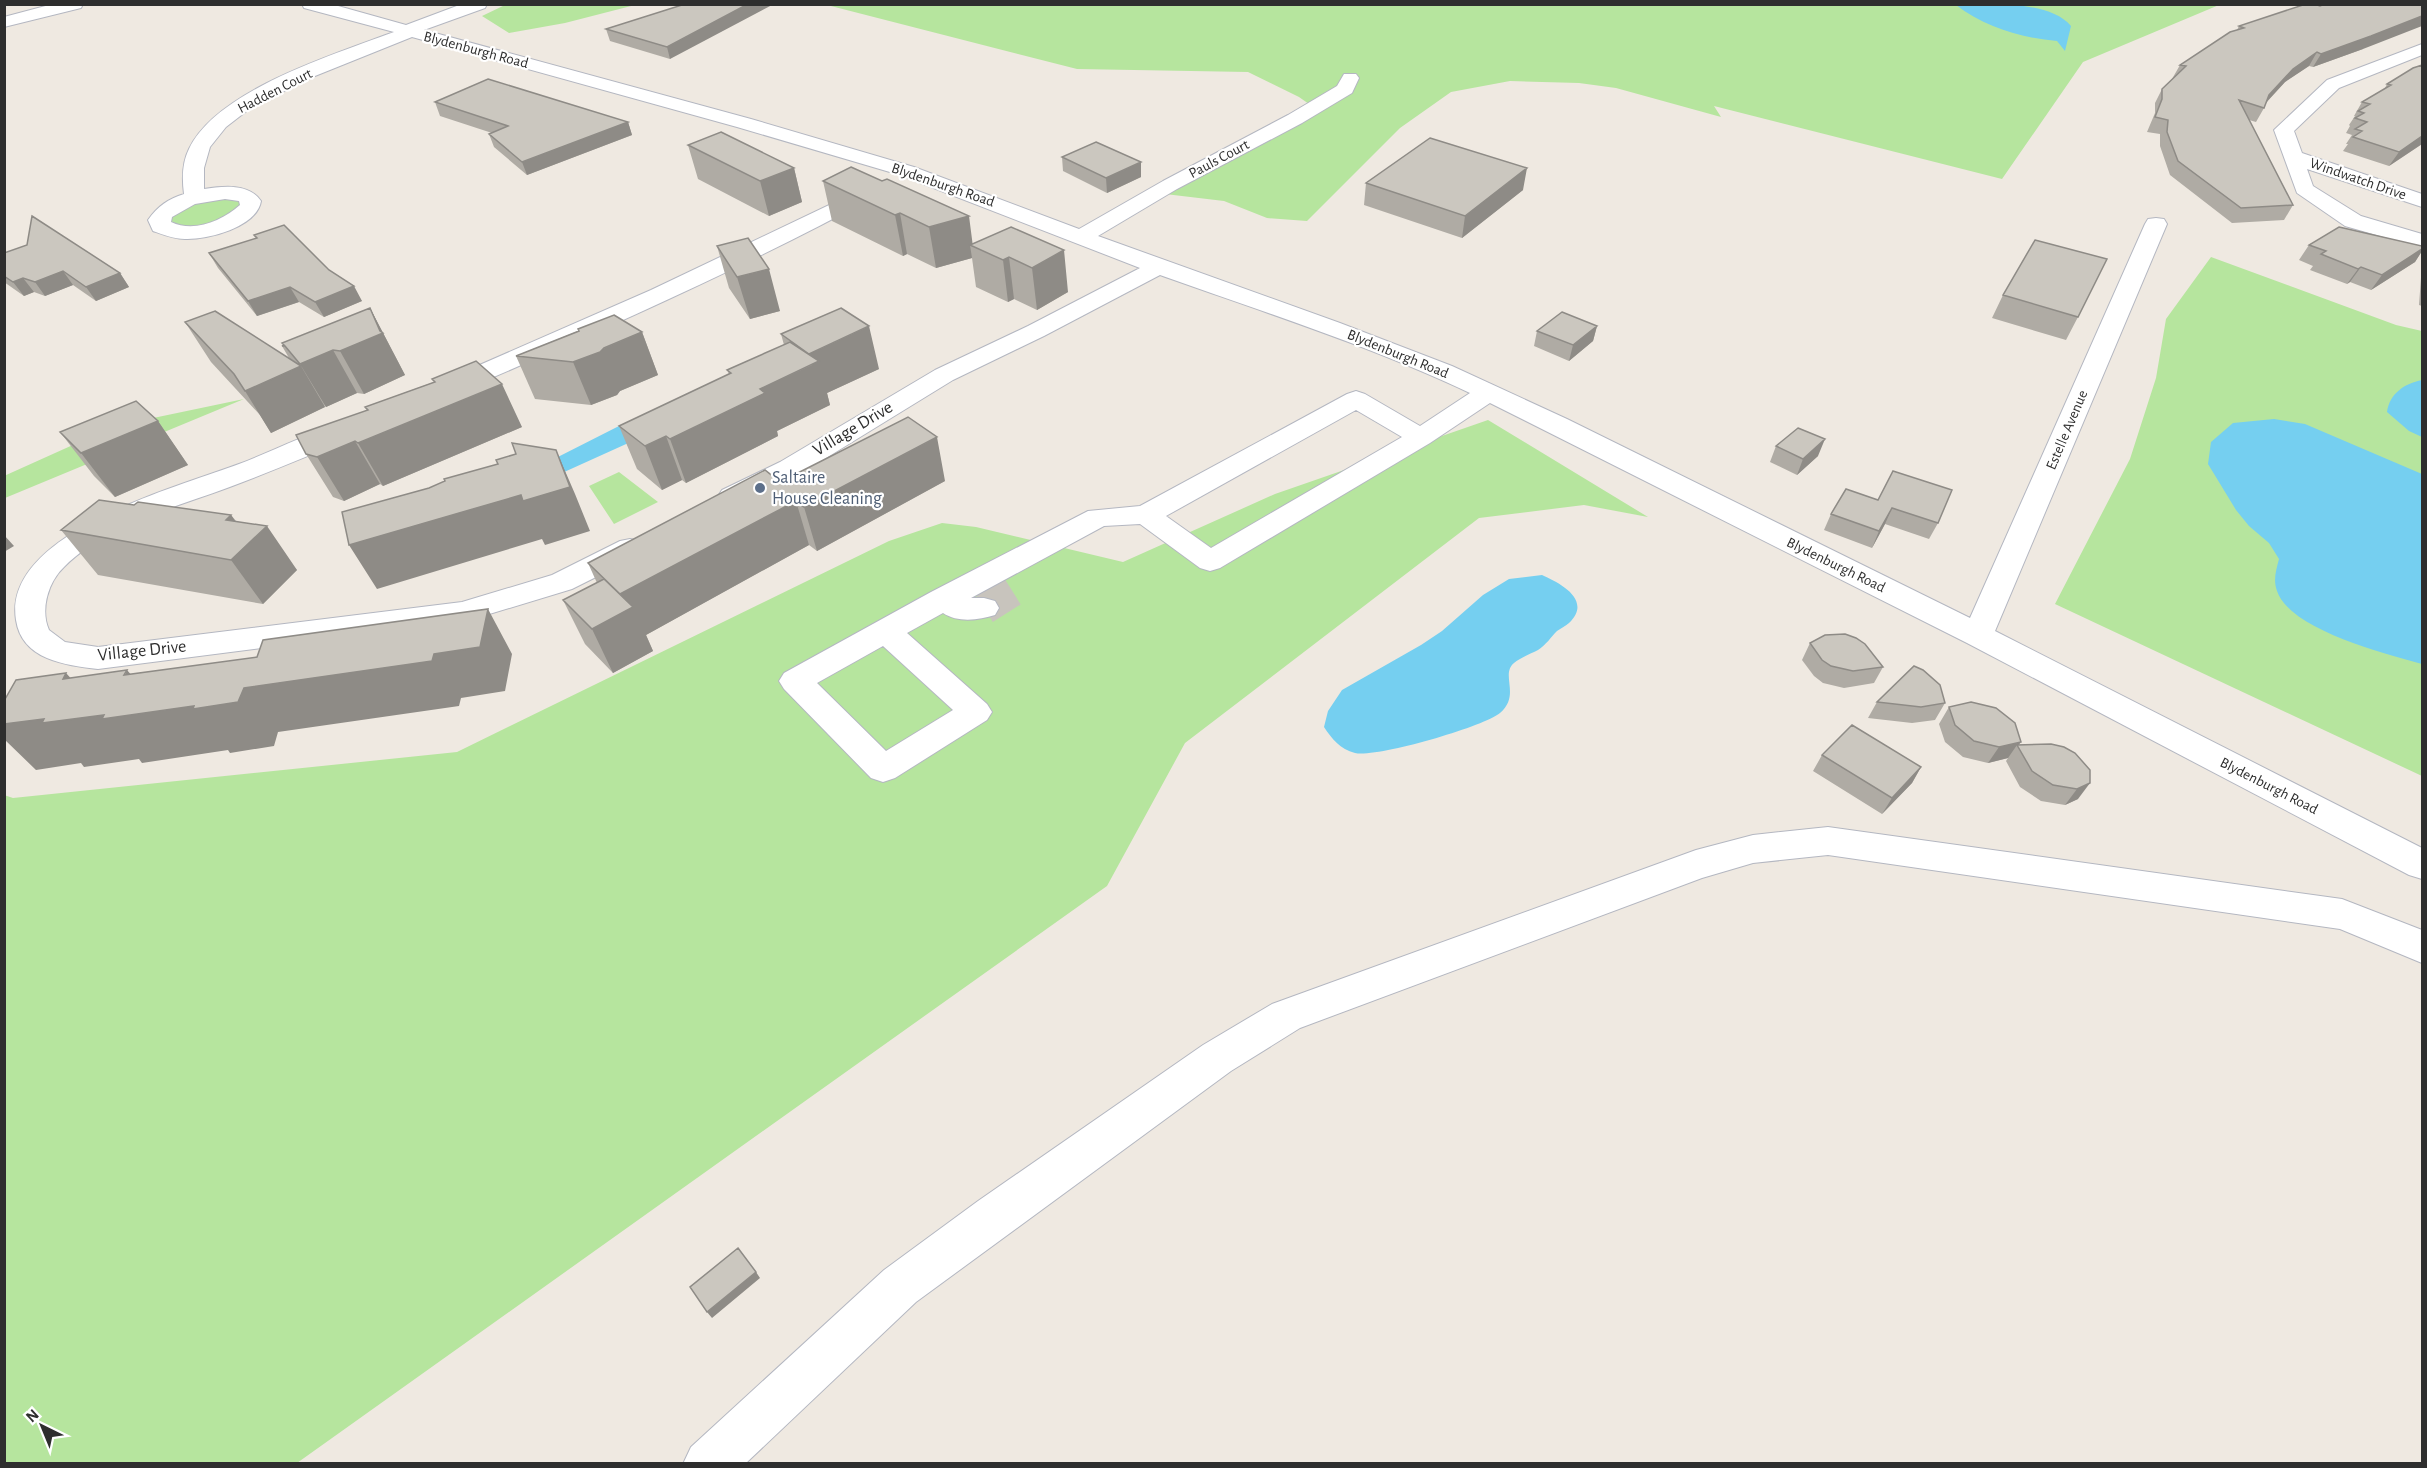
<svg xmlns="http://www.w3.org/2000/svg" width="2427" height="1468" viewBox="0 0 2427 1468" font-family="'Alegreya Sans',sans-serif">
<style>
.green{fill:#b6e59e}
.water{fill:#75cff0}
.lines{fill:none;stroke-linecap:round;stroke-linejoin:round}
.minor-tunnel{stroke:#c8c4bd;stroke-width:33;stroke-dasharray:33 16;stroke-linecap:butt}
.minor-casing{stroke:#b4b7c1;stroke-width:2}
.minor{fill:#fff;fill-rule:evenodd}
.wall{fill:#afaba4}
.shaded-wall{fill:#8e8b86}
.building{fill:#cbc7bf;stroke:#8e8b86;stroke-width:1.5}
.service-dot{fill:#5c6f8a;stroke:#fff;stroke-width:2}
.labels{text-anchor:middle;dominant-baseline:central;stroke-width:4.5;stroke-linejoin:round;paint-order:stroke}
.far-street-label{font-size:15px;fill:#2e2e2e;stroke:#fff}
.street-label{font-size:18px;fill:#2e2e2e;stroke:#fff}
.service-label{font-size:18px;fill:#4e5e75;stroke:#fff;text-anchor:start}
</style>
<rect width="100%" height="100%" fill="#efe9e1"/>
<path class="green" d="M505,5v-1l130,1 -70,18 -56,10 -27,-17z
M827,5h1392l-136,57 -81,117 -288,-73 7,11 -105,-29 -37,-5 -69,-2 -59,11 -51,36 -93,93 -40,-3 -43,-17 -59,-7 154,-83 -20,-14 -51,-25 -171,-3z
M220,195l24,7 -4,10 -45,16 -27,-4 6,-15z
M2211,257l185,68 26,6v445l-367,-172 75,-145 26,-81 10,-59z
M244,399l-239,99 -1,-22 111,-50z
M1488,420l160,97 -64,-12 -105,13 -294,225 -78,143 -810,577h-292l-1,-668 9,3 444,-46 432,-211 53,-18 34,4 147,35 152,-68z
M619,472l39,30 -44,22 -25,-38z"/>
<path class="water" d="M1956,5c34,-1 93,-5 115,21l-6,25 -8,-10c-36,-3 -72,-14 -101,-36z
M2422,380v57l-13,-6 -22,-19c3,-19 17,-28 35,-32z
M2274,419l31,5 117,50v190c-35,-10 -132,-34 -145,-73 -4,-12 -1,-20 2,-32l-10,-16 -20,-17 -13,-16 -28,-46 3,-22 22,-19z
M619,426l16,14 -73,33 -14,-11z
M1542,575c18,8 51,25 27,48 -3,3 -8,5 -12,8 -6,6 -11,14 -19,19 -8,4 -18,8 -24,13 -14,12 7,32 -14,50 -17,14 -124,45 -145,40 -15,-4 -23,-14 -31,-26l4,-16 14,-21 79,-45 21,-14 41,-36 26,-16z"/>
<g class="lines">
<path class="minor-tunnel" d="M984,608l35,-22"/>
<defs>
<path id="minor" d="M53,4h30l-2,4 -77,19v-10z
M302,4h29l75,21 56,-21h25l-2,4 -61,22 327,89 163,48 165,62 84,-48 125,-66 49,-29 7,-12h12l3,4 -7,15 -50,30 -125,66 -79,47 242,87 112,43 115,53 403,199 175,-394 3,-5 8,-1 8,1 3,5 -172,407 427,217v31l-13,-4 -442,-232 -477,-240 -60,40 -210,125 -10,3 -10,-3 -60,-44 -36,2 -133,72h13l11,3 4,7 -4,7c-16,5 -37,8 -52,-2l-36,20 80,71 5,8 -5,8 -92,58 -12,4 -12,-4 -87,-89 -5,-8 5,-8 147,-81 157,-81 52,-5 207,-112 9,-3 9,3 55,32 50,-33c-100,-47 -206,-81 -310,-118l-116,61 -91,44 -153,94 -58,28 -10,3 -10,-3 -4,-6 4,-6 58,-28 155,-92 93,-44 112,-58 -240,-93 -163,-48 -325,-90 -107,43 -57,30 -22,17 -16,20 -6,21v21c19,-3 45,-6 57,12 -4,26 -53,39 -76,38 -11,0 -21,-4 -32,-8l-5,-11c10,-14 20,-21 36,-26 -2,-15 -2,-31 5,-45 28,-59 146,-95 205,-117l-90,-24zM225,199l14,2 1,4c-18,16 -46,28 -69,17l1,-5 23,-13zM1356,410l46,27 -191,111 -45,-32zM883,646l70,64 -67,41 -69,-68z
M2422,44v11l-83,33 -45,43 8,22 120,41v13l-115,-38 6,17 48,30 61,18v14l-77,-22 -48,-33 -23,-63 53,-50z
M869,186l7,2 3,4 -3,4c-137,74 -279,137 -422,198l-9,3 -9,-3 -4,-5 4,-5 215,-94z
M345,423l9,2 4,6 -4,6c-42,17 -84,35 -127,51 -54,20 -121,37 -163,79 -16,15 -24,43 -15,63l16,12 33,5 364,-45 90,-27 68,-34 10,-2 10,2 4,7 -4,7 -68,34 -109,33 -365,47c-33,-4 -76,-9 -82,-49 -14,-87 162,-133 223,-156 35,-13 70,-32 106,-41z
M1828,827l514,72 80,31v33l-82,-34 -512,-74 -75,8 -51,15 -402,150 -69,43 -315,231 -171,162h-62l8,-17 193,-177 94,-69 225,-156 69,-41 424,-154 57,-15z"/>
</defs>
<use href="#minor" class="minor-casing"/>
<use href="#minor" class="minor"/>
</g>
<path class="wall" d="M685,4l-15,55 -60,-18 -4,-12z
M2239,26l124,23 -50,18 -4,-1 -24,16 -19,21 -2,5 -8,14 -7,-2 44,85 -9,15 -52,3 -62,-48 -10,-29v-12l-13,-2 8,-19v-10l7,-14 10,-10 8,-14 57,-35z
M2422,65v79l-33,22 -46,-15 5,-7h-2l6,-9 -6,-2 4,-7 -1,-1 6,-9h-1l8,-14 22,-12 3,-6z
M435,102l193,20 4,13 -105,40 -33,-28 -5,-13 3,-1 -52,-17z
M688,145l106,23 8,34 -33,14 -71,-37z
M1062,157l79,20 -34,16 -44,-22z
M823,181l150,63 38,-17 57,65 -31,18 -23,-11 -6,3 -32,-15 -4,-29 -36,10 -29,-14 -4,2 -71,-35z
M1366,183l157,7 -61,48 -98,-33z
M254,235l75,35 33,31 -38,16 -25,-15 -42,14 -39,-48 -9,-15 47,-14z
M2309,245l113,1v5l-7,11 -44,28 -21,-8 -3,2 -37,-14 3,-4 -14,-6z
M717,246l63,65 -30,8 -21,-31z
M4,253l116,20 9,14 -33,14 -23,-16 -28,11 -11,-4 -10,4 -20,-14z
M2422,262v44l-3,-1 3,-41z
M2003,295l75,22 -12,23 -74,-22z
M370,308l35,67 -41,19 -7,-1 -31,14 -2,-2 1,2 -54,26 -11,-18 -49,-53 -26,-40 104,36 -7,-12z
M1597,326l-4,15 -24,20 -35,-15 3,-15z
M578,331l64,1 16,43 -38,16 -3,4 -26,10 -56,-6 -19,-43z
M781,334l98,35 -52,24 3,12 -53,26 1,5 -92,47 -4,-3 -20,10 -25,-21 -18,-43 110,-52 -2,-4 57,-25z
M432,379l90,48 -139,59 -3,-2 -36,17 -11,-4 -27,-43 61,-43 -2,-4 69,-25z
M158,421l30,44 -73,32 -21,-21 -34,-44z
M1776,446l42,10 -21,19 -27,-13z
M945,481l-128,70 -8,-6 -163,90 7,16 -40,22 -28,-29 -22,-44 34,-17 -9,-20 192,-81z
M1846,489l92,34 -9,16 -44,-15 -13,24 -48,-18 7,-16z
M134,505l97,10 5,6 61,49 -34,34 -165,-29 -37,-45z
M1810,643l73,24 -9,16 -30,5 -21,-5 -9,-7 -12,-16z
M1877,702l68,1 -10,17 -23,3 -44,-5z
M1949,707l70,38 56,8 3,46 -13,6 -24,-4 -21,-14 -14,-26 2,-3 -20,5 -25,-6 -18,-15 -6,-18z
M1822,755l99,12 -9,16 -30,31 -69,-43z"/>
<path class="shaded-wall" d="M748,4h26l-104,55 -3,-12z
M2422,16v10l-59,23 -50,18 8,-13z
M2317,52l-8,14 -24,16 -25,27 9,-14 24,-26z
M628,122l4,13 -105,40 -5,-13z
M2422,136v8l-33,22 10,-14z
M1141,162v15l-34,16 -1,-15z
M794,168l8,34 -33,14 -9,-35z
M1527,168l-4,22 -61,48 3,-22z
M900,213l7,41 -4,2 -8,-41z
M969,216l4,31 -3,-2 2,13 -36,10 -7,-41z
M2422,249v2l-7,11 -44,28 11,-15z
M1064,250l4,42 -31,18 -5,-42z
M1009,257l5,42 -6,3 -5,-42z
M2361,267l-11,15 -3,2 11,-15z
M769,269l11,42 -30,8 -13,-42z
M63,271l10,14 -28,11 -10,-14z
M120,273l9,14 -33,14 -10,-14z
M23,278l11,14 -10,4 -11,-14z
M354,286l8,15 -38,16 -9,-15z
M290,287l9,15 -42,14 -9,-15z
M370,308l35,67 -41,19 -24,-43z
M869,326l10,43 -52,24 3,12 -53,26 1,5 -92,47 -16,-44 90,-50 52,-24 -3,-11z
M1597,326l-4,15 -24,20 4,-16z
M642,332l16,43 -38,16 -3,4 -26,10 -18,-43z
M333,350l24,43 -31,14 -26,-43z
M301,366l24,41 -54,26 -26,-42z
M502,384l20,43 -139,59 -25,-43z
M158,421l30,44 -73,32 -34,-44z
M666,436l16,44 -20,10 -17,-44z
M937,437l8,44 -128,70 -13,-44z
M1825,439l-7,17 -21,19 6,-16z
M355,441l25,43 -36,17 -27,-44z
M556,450l19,44 15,37 -45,14 -3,-6 -165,50 -28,-44z
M796,501l13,44 -163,90 7,16 -40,22 -21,-44 28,-35z
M1892,508l-7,16 -13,24 7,-17z
M231,515l19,27 17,-16 30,44 -34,34 -32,-44 -5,-40z
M4,535l10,11 -10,6z
M488,609l24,45 -7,37 -44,7 -2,8 -181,26 -4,14 -44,7 -2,-3 -86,13 -3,-4 -55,8 -3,-4 -45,7 -32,-31v-15l59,-45 3,-6 41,45 20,-48 35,41 82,-23 190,-34z
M2021,742l-3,4 -1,-1 -9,13 -20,5 11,-16z
M1921,767l-9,16 -30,31 10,-16z
M2090,783l-12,16 -13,6 12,-16z
M756,1272l4,6 -48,40 -5,-6z"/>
<path class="building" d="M685,4h63l-81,43 -61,-18z
M2306,4h8l6,2 5,-2h97v12l-51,20 -50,18 -4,-2 -24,17 -24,26 -5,13 -25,-8 54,105 -52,3 -63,-47 -11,-29 1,-12 -13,-3 7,-18v-10l24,-23 -6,-1 50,-33 14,-4 -5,-2z
M2422,65v71l-23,16 -46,-15 9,-6 -7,-2 12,-7 -12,-4 9,-5 -6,-2 12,-7 -8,-2 29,-17 -4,-1 26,-16z
M488,79l140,43 -106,40 -33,-28 19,-8 -73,-24z
M721,132l73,36 -34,13 -72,-36z
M1430,138l97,30 -62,48 -99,-33z
M1096,142l45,20 -35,16 -44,-21z
M851,167l31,14 5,-2 82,37 -40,11 -29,-14 -5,2 -72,-34z
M32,216l88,57 -34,14 -23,-16 -28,11 -12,-4 -10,4 -9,-6v-23l23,-8z
M284,225l45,45 25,16 -39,16 -25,-15 -42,14 -39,-48 48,-15 -3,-3z
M1011,227l53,23 -32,18 -23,-11 -6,3 -33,-15z
M2339,227l83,19v3l-40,26 -21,-8 -3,2 -37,-15 5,-3 -17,-6z
M748,238l21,31 -32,8 -20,-31z
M2035,240l72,19 -29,58 -75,-22z
M370,308l10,23 3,2 -43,18 -7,-1 -33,14 -15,-18h-3l2,-1 -2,-2z
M841,308l28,18 -60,28 -28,-20z
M215,311l86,55 -56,25 -11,-17 -49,-52z
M1562,312l35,14 -24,19 -36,-14z
M614,315l28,17 -38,16 -4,4 -27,10 -57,-6 63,-25 -1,-2z
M790,342l29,19 -59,28 5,4 -95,46 -4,-3 -21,10 -26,-20 112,-53 -4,-3z
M476,361l26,23 -144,59 -3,-2 -38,16 -11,-3 -10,-19 72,-25 -3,-3 70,-25 -3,-3z
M136,401l22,20 -77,32 -21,-21z
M908,417l29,20 -133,70 -8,-6 -176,93 -32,-31 177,-93 15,12z
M1798,428l27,11 -22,20 -27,-13z
M512,443l44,7 14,37 -47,14 -2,-6 -172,50 -7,-33 87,-24 16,-7 -1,-2 54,-15 -2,-4 20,-6z
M1893,471l59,19 -14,33 -46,-15 -13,23 -48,-17 15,-25 32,11z
M99,500l35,5 4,-3 93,13 -5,5 41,6 -36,34 -170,-30z
M604,579l29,28 -41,22 -29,-29z
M488,609l-8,38 -46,7 -2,7 -188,27 -6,14 -45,7 1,-3 -92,13 2,-4 -62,8 2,-4 -40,5v-23l12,-21 50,-7 -3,6 64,-9 -3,5 133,-18 6,-17z
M1845,634l11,4 9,6 18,23 -30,4 -22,-5 -9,-6 -12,-17 15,-8z
M1914,666l9,4 17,15 5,18 -24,4 -44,-5z
M1971,702l25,6 19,15 6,19 -22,5 -25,-6 -19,-16 -6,-18z
M1852,725l69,42 -29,31 -70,-43z
M2051,744l13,3 11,6 15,17v13l-13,6 -24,-4 -21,-14 -15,-26z
M738,1248l18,24 -49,40 -17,-25z"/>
<circle class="service-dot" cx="760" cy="488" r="6"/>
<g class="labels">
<g class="far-street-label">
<text transform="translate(476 50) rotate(15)">Blydenburgh Road</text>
<text transform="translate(275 91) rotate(-27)">Hadden Court</text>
<text transform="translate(1219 159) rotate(-28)">Pauls Court</text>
<text transform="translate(2358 179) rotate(19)">Windwatch Drive</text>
<text transform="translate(943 185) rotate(19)">Blydenburgh Road</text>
<text transform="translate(1398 354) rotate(22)">Blydenburgh Road</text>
<text transform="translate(2067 430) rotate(-67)">Estelle Avenue</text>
<text transform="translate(1836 565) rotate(26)">Blydenburgh Road</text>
<text transform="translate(2269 786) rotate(27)">Blydenburgh Road</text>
</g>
<g class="street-label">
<text transform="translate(853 429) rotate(-31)">Village Drive</text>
<text transform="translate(142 651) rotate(-6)">Village Drive</text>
</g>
<g class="service-label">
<text x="772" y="478">Saltaire<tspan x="772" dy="21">House Cleaning</tspan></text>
</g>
</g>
<rect width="2427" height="1468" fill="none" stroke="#2e2e2e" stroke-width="12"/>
<g transform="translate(42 1426) rotate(317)" stroke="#ffffff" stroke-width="4.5" paint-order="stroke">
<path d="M0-4.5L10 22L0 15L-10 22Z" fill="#2e2e2e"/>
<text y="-9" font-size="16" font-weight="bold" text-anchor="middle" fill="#2e2e2e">N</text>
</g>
</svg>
